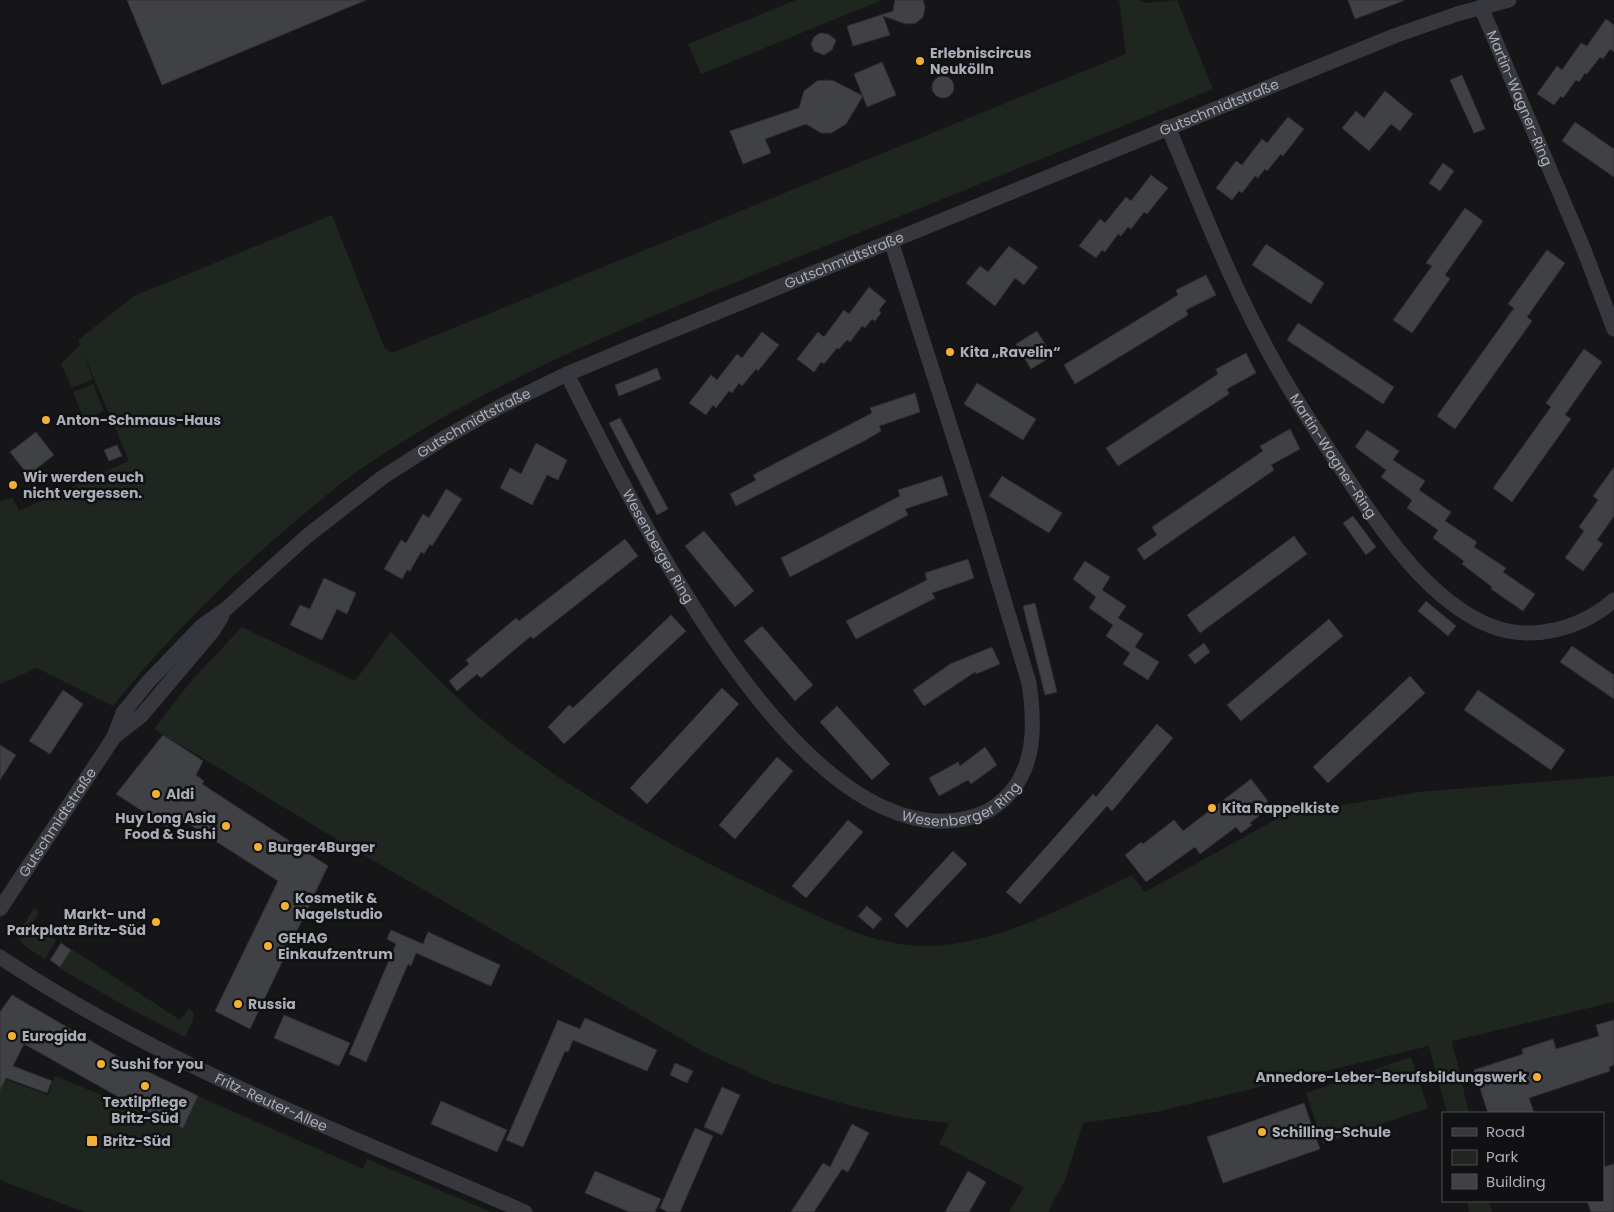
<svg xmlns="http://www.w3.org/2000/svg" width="1614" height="1212" viewBox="0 0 1614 1212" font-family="Poppins,sans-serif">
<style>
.green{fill:#1e261f}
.building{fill:#404145;stroke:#303034}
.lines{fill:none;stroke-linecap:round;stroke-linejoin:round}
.minor{stroke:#37383d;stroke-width:15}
.poi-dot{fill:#f2b134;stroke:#111113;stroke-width:2}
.labels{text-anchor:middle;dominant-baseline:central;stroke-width:5;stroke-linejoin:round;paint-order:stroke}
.poi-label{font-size:14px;font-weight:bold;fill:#a8adb8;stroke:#111113;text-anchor:start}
.street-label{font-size:14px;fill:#a8adb8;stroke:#111113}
</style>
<rect width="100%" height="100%" fill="#161618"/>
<path class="green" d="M796,0h86l-181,74 -13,-30z
M1119,0h20l9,3 29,-3 36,89c-135,55 -269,110 -405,164 -154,62 -312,122 -450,218 -19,13 -37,29 -55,44 -69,57 -134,121 -190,191l-76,-38 -37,16v-183l13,-3 6,13 110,-50 -46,-109 10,27 -21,9 -11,-24 19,-19 -2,-5 56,-44 198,-81 53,134 7,4 734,-299z
M93,384l11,27 -20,9 -11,-28z
M242,627l113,54 36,-49c36,36 72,74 112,105 84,65 181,116 276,161 47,22 96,49 149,48 69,-1 143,-42 204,-71l13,17 128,-71 16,-20 37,7 93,-16 195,-16v226l-162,39 17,72h-22l-18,-67 -273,66 -73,11 -18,57 -17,32h-39l15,-25 -85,-43 10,-21 -44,-5 -57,-13 -76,-22 -66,-30 -358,-207 -194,-117 37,-48z
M34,908l5,4 -7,12 24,16 -11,19c-34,-21 -31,-19 -11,-51z
M72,949l108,71 9,-12 4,4v9l-8,16 -62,-32 -64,-37z
M1411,1057l17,51 -105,36 -17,-51z
M55,1076l128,52 15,-32 165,73 4,-10 124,53h-407l-84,-32v-91l4,-10 44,16z
M1467,1201h22l3,11h-23z"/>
<path class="building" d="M127,0h239l-204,85z
M895,0h28l2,7 -2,10 -7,6 -10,1 -23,-8 7,19 -37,11 -6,-20 46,-15z
M1348,0h55v1l-48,18z
M1606,19l8,6v27l-4,-3 -7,10 -3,-2 -13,17 -2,-1 -6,9 -3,-2 -13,18 -2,-2 -7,9 -17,-11 20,-28 5,4 19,-27 6,3z
M820,33l8,1 8,6 -4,10 -8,5 -10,-4 -3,-7 3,-7z
M882,62l14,33 -29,12 -13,-33z
M1462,75l23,54 -11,4 -24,-53z
M932 87a11 11 0 1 1 22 0a11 11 0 1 1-22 0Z
M826,80l8,1 29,15 -17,28 -15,9h-10l-15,-9 -41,15 6,14 -28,11 -13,-33 69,-23 5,-17 13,-10z
M1385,91l28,23 -13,17 -9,-7 -22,27 -27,-23 14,-17 8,7z
M1288,117l16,12 -21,27 -2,-2 -14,17 -2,-2 -7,9 -3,-2 -13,17 -3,-2 -7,9 -16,-12 20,-27 6,4 20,-26 5,4z
M1575,122l39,27v28l-52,-36z
M1443,163l11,8 -14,20 -11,-8z
M1151,175l17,13 -21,26 -3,-2 -13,17 -3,-2 -7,9 -3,-2 -13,18 -3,-2 -6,8 -17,-12 21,-27 5,4 21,-26 5,4z
M1465,208l18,13 -38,54 5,4 -38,54 -19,-13 39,-54 -6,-3z
M1266,244l58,39 -13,21 -59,-39z
M1009,246l29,21 -14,18 -9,-7 -20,28 -29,-23 14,-17 8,6z
M1547,250l18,13 -38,54 5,4 -77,108 -18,-13 77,-108 -6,-4z
M1206,275l10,20 -30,15 2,5 -113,69 -11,-19 114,-70 -2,-5z
M869,287l17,14 -7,9 2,3 -6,8 -3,-2 -7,9 -3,-2 -12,16 -3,-2 -8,9 -2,-1 -13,16 -3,-2 -7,10 -17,-13 21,-27 6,5 20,-27 5,4z
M1298,323l96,64 -11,17 -96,-64z
M1037,331l15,25 -21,13 -15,-25z
M762,332l17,13 -21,26 -2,-2 -14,17 -3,-3 -7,10 -3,-2 -13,17 -3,-3 -7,10 -17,-12 22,-28 6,5 20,-26 5,4z
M1584,349l18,13 -37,53 6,4 -59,83 -19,-14 58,-81 -5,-4z
M1246,353l10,20 -29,16 2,5 -111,72 -12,-18 112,-74 -2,-5z
M657,368l4,11 -42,17 -4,-11z
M977,383l59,36 -13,21 -59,-36z
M915,393l5,19 -41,14 2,5 -17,10 -128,65 -6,-12 26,-14 -3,-5 119,-62 -2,-5z
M620,418l48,91 -11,6 -48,-92z
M1290,429l10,20 -29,16 3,5 -130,90 -7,-11 20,-14 -5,-8 111,-76 -3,-5z
M1367,430l32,21 -6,9 32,21 -6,9 32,22 -6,9 32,21 -3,5 32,21 -3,4 32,22 -12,17 -32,-22 1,-2 -30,-23 2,-3 -31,-23 5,-8 -31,-22 5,-8 -31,-23 5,-7 -31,-23z
M36,432l18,23 -26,20 -18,-23z
M536,443l31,17 -9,20 -11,-5 -15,30 -32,-17 10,-20 11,6z
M117,445l5,11 -13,5 -5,-11z
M1614,467v49l-17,24 6,4 -20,27 -18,-13 19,-27 -5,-4 19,-27 -5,-4z
M942,476l6,19 -43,14 3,6 -118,62 -9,-19 119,-62 -2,-6z
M1002,476l60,37 -13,20 -60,-37z
M446,489l16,10 -30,47 -2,-2 -6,10 -3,-2 -11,19 -3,-1 -5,9 -18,-10 17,-29 5,3 17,-29 6,4z
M1353,516l23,31 -10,8 -23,-32z
M704,531l50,60 -19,16 -50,-61z
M1294,536l13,18 -107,79 -13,-18z
M625,539l13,17 -105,83 -2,-3 -50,42 -4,-4 -20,17 -8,-10 20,-17 -3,-4 50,-42 3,3z
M968,559l6,19 -42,15 3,5 -79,41 -10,-18 81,-41 -2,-7z
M1085,561l25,16 -8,13 24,16 -8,12 25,16 -8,13 24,15 -11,18 -25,-16 7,-11 -24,-17 7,-11 -24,-17 7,-11 -23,-18z
M324,578l32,15 -9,21 -10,-5 -15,31 -32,-15 10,-20 10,4z
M1426,601l30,25 -8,10 -30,-25z
M1035,603l22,89 -12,3 -22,-89z
M671,615l15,16 -122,113 -16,-17 21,-22 4,3z
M1329,619l14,17 -102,85 -14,-16z
M762,626l51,59 -18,16 -51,-60z
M1204,643l6,9 -15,12 -7,-9z
M1572,646l42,29v24l-54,-37z
M992,647l8,17 -24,10 -1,-2 -51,34 -11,-16 37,-26z
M1410,676l15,17 -97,90 -15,-16z
M722,688l17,16 -92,100 -17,-16z
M63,690l20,14 -33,50 -21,-13z
M1478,690l87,60 -14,20 -87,-60z
M837,706l53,58 -18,16 -52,-58z
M1157,724l16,14 -61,73 -5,-5 -87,98 -14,-12 87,-98 3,3z
M163,735l40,26 -7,14 8,6 -2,3 126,82 -78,163 -35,-18 63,-130 -105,-67 -6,13 -51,-33z
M0,745l16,10 -16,25z
M985,747l12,18 -26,19 -3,-4 -29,16 -10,-18 29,-16 2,4z
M777,757l16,14 -58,68 -16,-14z
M1251,779l17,22 -2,1 4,5 -20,16 2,2 -11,8 -5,-6 -36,27 -5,-7 -49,35 -21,-27 16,-13 2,2 31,-24 9,11z
M848,820l15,12 -57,66 -14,-12z
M953,851l14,13 -60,64 -13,-13z
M867,906l15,13 -9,10 -15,-13z
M391,930l32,14 5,-12 72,33 -9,21 -75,-33 -5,13 -3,-2 -42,98 -17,-8 47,-110 -9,-5z
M61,943l10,7 -11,17 -10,-7z
M12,995l110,64 76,37 -15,32 -50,-23 -109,-61 -11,22 39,15 -5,12 -41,-15 -6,12v-78z
M284,1015l66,28 -11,23 -65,-28z
M585,1018l72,32 -10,21 -74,-31 -5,12 -3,-1 -42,96 -17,-7 52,-120 22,9z
M1614,1020v45l-5,2 1,4 -81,27 5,15h-46l-14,-43 49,-16 -1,-5 31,-10 3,10 43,-13 -3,-11z
M675,1063l18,8 -6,12 -17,-8z
M722,1087l18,8 -18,40 -18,-8z
M441,1101l66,29 -10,22 -66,-28z
M1304,1103l16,46 -97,34 -16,-46z
M852,1124l17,9 -21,39 -6,-3 -28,43h-23l32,-49 7,4z
M695,1128l18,8 -33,76h-12l-8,-4z
M1614,1164v48h-23l-4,-11h16v-34z
M595,1171l66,28 -6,13h-26l-44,-19z
M968,1171l18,11 -17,30h-24z"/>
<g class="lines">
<g class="minor">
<path id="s1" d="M1481,7l103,243 30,79"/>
<path id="s2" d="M1168,127c35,84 68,169 113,247 19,33 40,64 61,96 36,55 85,131 149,156 41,16 90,3 123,-26"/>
<path id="s3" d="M567,374c64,127 205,424 358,446 21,3 48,0 66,-11 45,-28 45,-80 38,-126l-52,-173 -86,-269"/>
<path d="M115,736l27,-21 70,-83 10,-16"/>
<path id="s4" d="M0,909l114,-172 9,-24 25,-31 54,-56 25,-18 80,-72 76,-59 61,-39 55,-31 68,-33 77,-32 750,-306 63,-22 52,-14"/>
<path id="s5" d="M0,957c163,109 347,177 525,255"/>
</g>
</g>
<g class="poi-dot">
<circle cx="920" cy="61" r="5"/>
<circle cx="950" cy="352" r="5"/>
<circle cx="46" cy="420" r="5"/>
<circle cx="13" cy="485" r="5"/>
<circle cx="156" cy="794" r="5"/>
<circle cx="1212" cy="808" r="5"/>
<circle cx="226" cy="826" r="5"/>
<circle cx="258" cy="847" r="5"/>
<circle cx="285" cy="906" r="5"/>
<circle cx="156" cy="922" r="5"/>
<circle cx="268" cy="946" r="5"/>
<circle cx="238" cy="1004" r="5"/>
<circle cx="12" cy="1036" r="5"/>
<circle cx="101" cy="1064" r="5"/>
<circle cx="1537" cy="1077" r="5"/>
<circle cx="145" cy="1086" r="5"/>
<circle cx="1262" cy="1132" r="5"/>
<rect x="86" y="1135" width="12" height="12" rx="2.5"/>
</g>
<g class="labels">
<g class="poi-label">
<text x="930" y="53">Erlebniscircus<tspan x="930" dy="16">Neukölln</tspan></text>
<text x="960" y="352">Kita „Ravelin“</text>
<text x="56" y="420">Anton-Schmaus-Haus</text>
<text x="23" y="477">Wir werden euch<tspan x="23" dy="16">nicht vergessen.</tspan></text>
<text x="166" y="794">Aldi</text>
<text x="1222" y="808">Kita Rappelkiste</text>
<text x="216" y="818" text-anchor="end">Huy Long Asia<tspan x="216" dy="16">Food &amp; Sushi</tspan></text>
<text x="268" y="847">Burger4Burger</text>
<text x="295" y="898">Kosmetik &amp;<tspan x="295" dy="16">Nagelstudio</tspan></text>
<text x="146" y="914" text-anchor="end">Markt- und<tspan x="146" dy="16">Parkplatz Britz-Süd</tspan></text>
<text x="278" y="938">GEHAG<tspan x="278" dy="16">Einkaufzentrum</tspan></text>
<text x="248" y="1004">Russia</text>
<text x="22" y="1036">Eurogida</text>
<text x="111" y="1064">Sushi for you</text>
<text x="1527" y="1077" text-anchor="end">Annedore-Leber-Berufsbildungswerk</text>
<text x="145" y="1102" text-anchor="middle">Textilpflege<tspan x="145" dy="16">Britz-Süd</tspan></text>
<text x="1272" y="1132">Schilling-Schule</text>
<text x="103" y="1141">Britz-Süd</text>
</g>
<g class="street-label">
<text stroke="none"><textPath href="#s1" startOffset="99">Martin-Wagner-Ring</textPath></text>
<text stroke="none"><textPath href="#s4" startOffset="1500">Gutschmidtstraße</textPath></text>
<text stroke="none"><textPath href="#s4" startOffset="1095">Gutschmidtstraße</textPath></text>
<text stroke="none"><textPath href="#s4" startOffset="690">Gutschmidtstraße</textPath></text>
<text stroke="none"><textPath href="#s2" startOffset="369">Martin-Wagner-Ring</textPath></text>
<text stroke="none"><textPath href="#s3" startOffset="195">Wesenberger Ring</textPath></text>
<text stroke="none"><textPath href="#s3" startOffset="629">Wesenberger Ring</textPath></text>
<text stroke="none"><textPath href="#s4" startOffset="104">Gutschmidtstraße</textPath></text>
<text stroke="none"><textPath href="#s5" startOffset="308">Fritz-Reuter-Allee</textPath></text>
</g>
</g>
<rect x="1442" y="1112" width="162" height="90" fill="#111113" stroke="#4d4f55"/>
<rect x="1452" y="1128" width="25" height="8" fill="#37383d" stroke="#4d4f55"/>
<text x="1486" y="1137" font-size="15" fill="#a8adb8">Road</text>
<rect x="1452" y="1150" width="25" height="15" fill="#1e261f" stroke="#4d4f55"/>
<text x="1486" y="1162" font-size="15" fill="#a8adb8">Park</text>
<rect x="1452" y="1174" width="25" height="15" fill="#404145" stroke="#4d4f55"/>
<text x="1486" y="1187" font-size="15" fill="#a8adb8">Building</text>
</svg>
